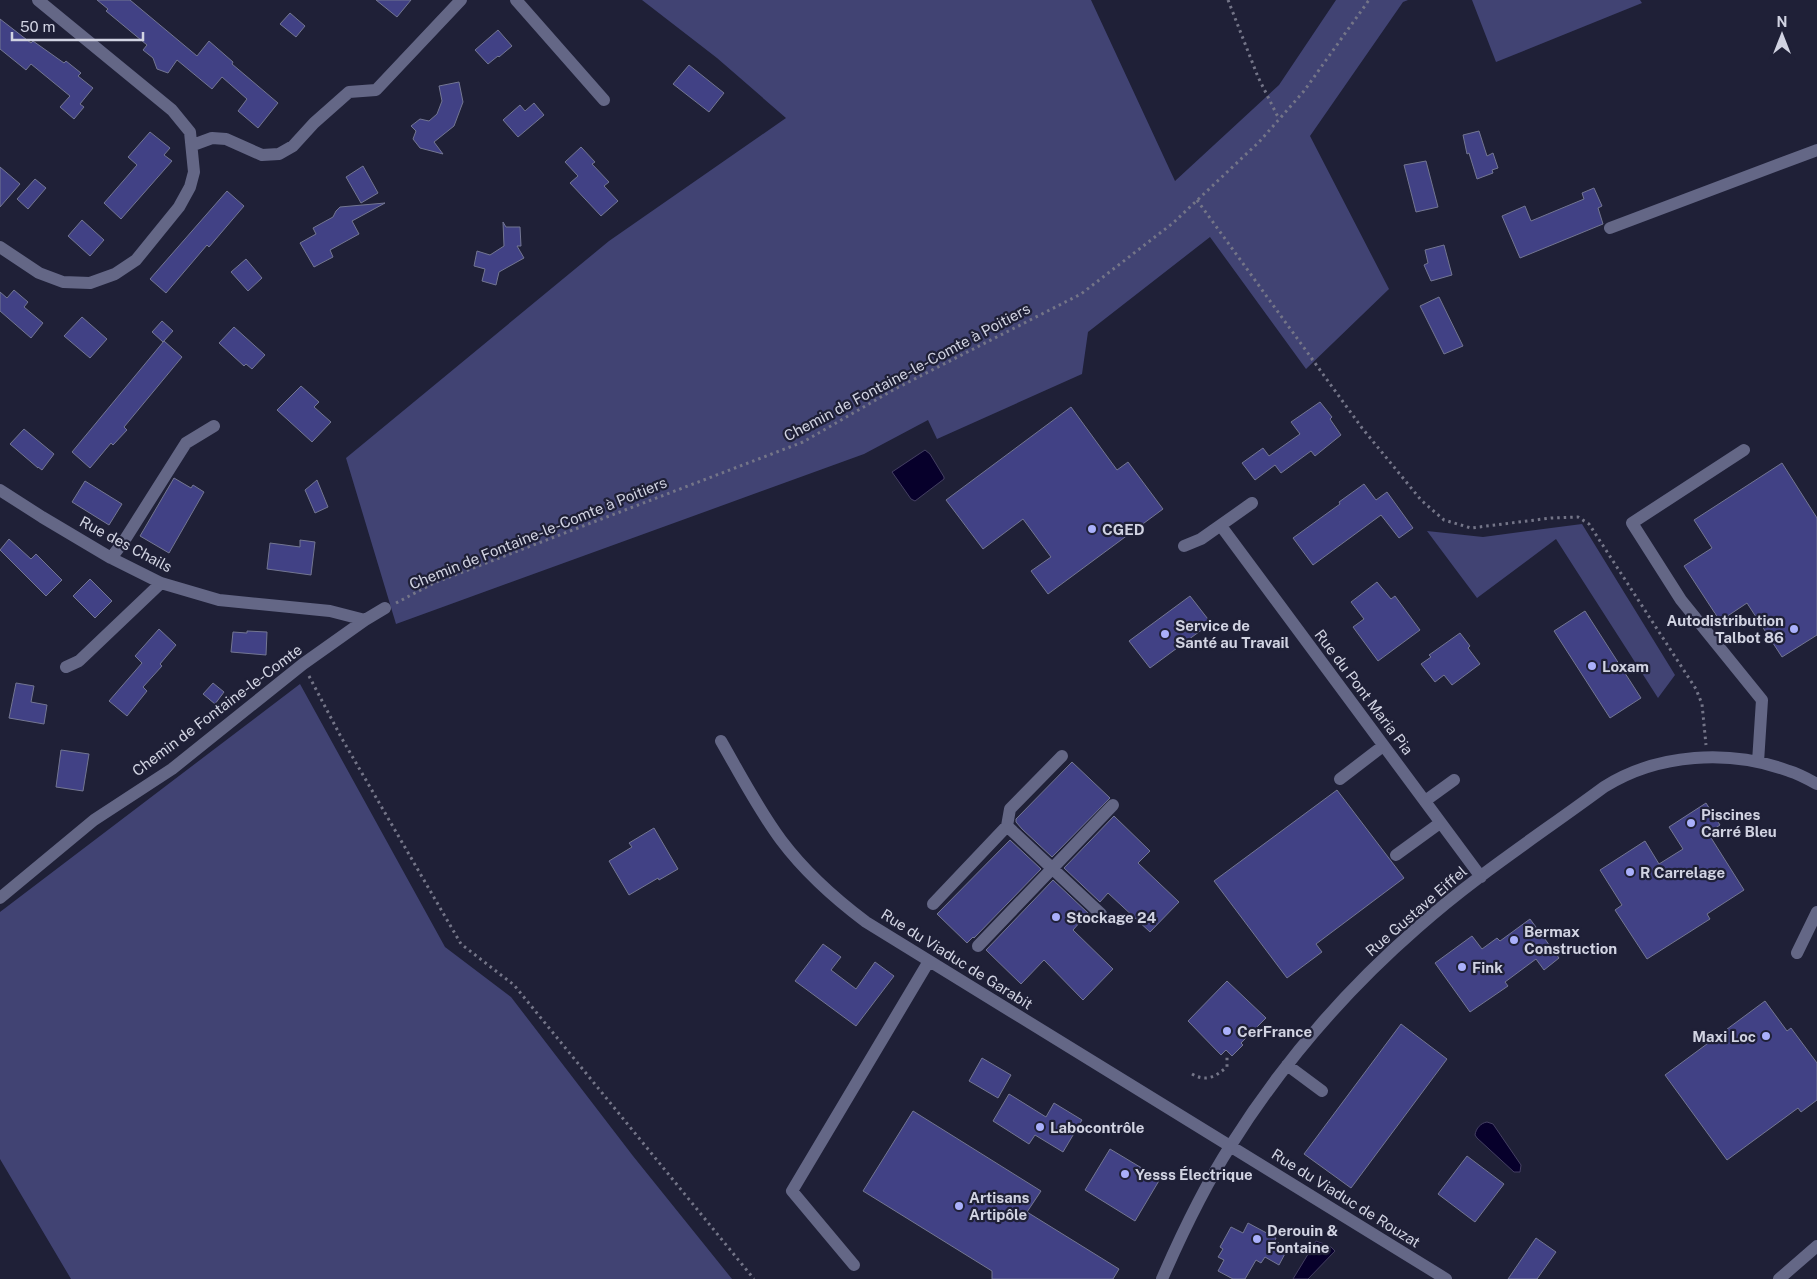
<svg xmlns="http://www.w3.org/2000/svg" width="1817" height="1279" viewBox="0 0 1817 1279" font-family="'Public Sans',sans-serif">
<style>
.green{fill:#414373}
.water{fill:#07002b;stroke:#443f62}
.building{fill:#414185;stroke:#737692}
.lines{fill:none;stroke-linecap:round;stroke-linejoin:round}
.path{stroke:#747588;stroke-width:3;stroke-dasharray:2.5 4;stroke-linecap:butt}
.minor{stroke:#646786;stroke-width:12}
.poi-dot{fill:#aab0fb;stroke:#1f2037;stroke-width:2}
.labels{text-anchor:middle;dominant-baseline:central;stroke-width:4.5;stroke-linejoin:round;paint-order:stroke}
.street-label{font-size:15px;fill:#d1d3e2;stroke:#1f2037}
.poi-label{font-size:15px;font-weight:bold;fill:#d1d3e2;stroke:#1f2037;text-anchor:start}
</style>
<rect width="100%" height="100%" fill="#1f2037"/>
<path class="green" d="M642,0h449l84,181 104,-96 57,-85h72l-5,2 -93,134 79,153 -83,80 -96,-132 -122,95 -6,42 -145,65 -9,-19 -64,34 -468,170 -50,-166 263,-217 177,-123 -69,-60z
M1472,0h168l2,3 -146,59z
M1582,524l93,151 -17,23 -102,-159 -79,59 -50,-67 56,6z
M300,684l145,263 66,50 122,159 99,123h-661l-71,-120v-247z"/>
<path class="water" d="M925,450l5,4 14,23v2l-29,22 -4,-2 -19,-27z
M1487,1122l6,2 28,41 -1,7h-6l-37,-34 -2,-3c1,-7 6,-12 12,-13z
M1316,1241l14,5 5,5 -27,28h-15z"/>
<path class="building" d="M97,0h33l67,56 12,-15 24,21 -1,2 46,39 -20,25 -20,-17 9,-12 -25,-22 -10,12 -35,-29 -9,13 -11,-4 -4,-11 -10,-8 4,-5 -41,-34 2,-2z
M376,0h35l-14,17z
M290,13l15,13 -9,11 -16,-13z
M0,19l31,24 2,-2 31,22 2,-2 15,12 -3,3 15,12 -13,16 4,3 -10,12 -14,-12 10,-11 -39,-32 -5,6 -26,-21z
M498,30l14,16 -13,11 -1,-1 -10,8 -13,-14z
M689,65l35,28 -15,19 -36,-28z
M459,82l4,20 -9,24 -20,16 9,12 -23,-6 -7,-9 3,-8 -5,-5 9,-7 9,2 8,-7 5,-13 -3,-15z
M534,103l10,12 -26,22 -15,-17 17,-15 5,6z
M1479,131l8,25 6,-3 5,15 -6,2 1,3 -16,6 -8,-26 -2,1 -4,-19z
M150,132l20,16 -6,7 8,6 -51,58 -17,-16 33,-38 -9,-8z
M581,147l14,15 -3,2 17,18 -5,4 14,15 -17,15 -31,-33 8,-7 -13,-14z
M1426,161l12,46 -22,5 -12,-47z
M363,166l15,27 -17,10 -15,-26z
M0,167l20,17 -20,23z
M35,179l11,9 -18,21 -11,-10z
M1594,188l8,18 -4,2 5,16 -83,34 -18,-42 23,-10 6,15 53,-22 -2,-6z
M227,191l17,15 -35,41 -2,-2 -41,48 -16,-14z
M385,203l-33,18 7,13 -29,16 3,7 -19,10 -14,-24 16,-9 -3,-6 20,-11 3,-6 4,-4z
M82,220l22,20 -14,16 -22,-20z
M503,222l3,5h14l1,19h-4l7,12 -25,14 -3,13 -14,-4 3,-12 -11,-3 3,-15 13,4 14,-9z
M1444,245l8,30 -21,6 -7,-16 4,-2 -3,-13z
M246,259l16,19 -14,13 -17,-19z
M14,290l14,12 -4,5 19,16 -12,15 -31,-27v-19l7,6z
M1439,297l24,49 -19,8 -24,-48z
M82,317l25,22 -17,19 -26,-22z
M162,321l11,10 -10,11 -11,-10z
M234,327l31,28 -13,14 -6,-5 -2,2 -25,-23z
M164,341l18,16 -58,70 3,3 -14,15 -2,-2 -21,25 -18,-16z
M301,386l18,16 -5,5 17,15 -19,20 -35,-32z
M1320,402l12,15 -2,2 11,16 -26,21 -4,-5 -30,22 -6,-8 -20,15 -13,-17 21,-15 6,8 31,-22 -9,-12z
M1071,407l46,63 11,-8 35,47 -115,85 -17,-23 20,-14 -28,-38 -40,30 -37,-49z
M24,429l30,25 -12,16 -4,-3v1l-28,-24z
M1782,463l35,55v117l-35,22 -35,-54 -27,18 -36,-55 28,-18 -18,-28z
M174,478l17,10 2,-3 11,7 -35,61 -29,-17z
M317,480l11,27 -13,6 -10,-23z
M85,481l37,23 -13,21 -37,-23z
M1364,484l12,16 11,-8 26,36 -14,10 -18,-23 -68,50 -20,-27 47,-34 -1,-2z
M9,539l22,20 5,-5 26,26 -16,16 -46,-46z
M300,540l15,2 -4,33 -44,-6 3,-26 30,4z
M90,579l22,22 -17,17 -22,-22z
M1377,582l14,17 4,-3 25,34 -42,31 -25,-34 11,-8 -13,-17z
M1190,596l21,27 -61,45 -21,-27z
M1585,611l56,87 -31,20 -56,-87z
M159,629l17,16 -16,19 2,2 -19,21 4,4 -20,25 -18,-15 33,-38 -7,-7z
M247,631l20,1 -1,23 -35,-3 2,-20 14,1z
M1460,633l10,13 -2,2 12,16 -28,21 -8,-10 -9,7 -14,-18 10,-7 -2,-2z
M16,683l18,3 -3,16 16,3 -3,19 -35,-6z
M213,683l11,9 -9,12 -12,-10z
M61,750l28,4 -6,37 -27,-4z
M1072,762l38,36 -58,59 -30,-28 -6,-7v-3z
M1337,790l67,88 -88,66 6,8 -35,26 -73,-97z
M1706,803l14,22 -12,8 36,57 -37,24 3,5 -63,40 -32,-49 7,-5 -22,-35 45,-29 14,23 24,-15 -14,-22z
M1114,816l36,35 -12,12 41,39 -29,30 -42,-39 -8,9 -36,-34z
M654,828l24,41 -19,11 -1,-2 -29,17 -20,-34 23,-14 -3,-4z
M1010,840l31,29 -67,69 -1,-1 -6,6 -30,-29z
M1053,880l35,33 -15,17 40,39 -30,31 -39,-40 -23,24 -35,-34z
M1530,919l29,39 -15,12 -8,-11 -31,23 3,4 -38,26 -35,-49 37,-27 10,13 15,-11 3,3z
M823,944l18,13 -10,13 25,19 19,-27 19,14 -38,50 -61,-45z
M1227,981l39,37 -25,25 2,2 -11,11 -6,-6 -5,5 -33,-34z
M1765,1001l22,30 4,-3 26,35v37l-16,12 -3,-4 -71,52 -62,-85z
M1401,1024l46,35 -96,129 -47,-34z
M982,1058l29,17 -13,23 -29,-17z
M1009,1094l37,23 8,-14 28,17 -19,32 -28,-17 -6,9 -36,-23z
M913,1111l128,80 -14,21 92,57 -6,10h-121v-8l-129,-80z
M1110,1149l50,30 -25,42 -50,-31z
M1467,1156l37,28 -29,38 -37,-28z
M1248,1223l28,15 -1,3 13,7 -9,17 -14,-8 -4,6 -5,-3 -11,19h-12l-15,-8 6,-11 -6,-3 5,-8 -3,-2 11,-20 12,6z
M1536,1238l20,14 -19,27h-29z"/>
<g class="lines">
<path class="path" d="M1228,0l30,77 21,42
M1197,200l165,228 59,72 23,20 27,8 80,-10 27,-1 11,7 107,165 6,15 4,41
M396,603l38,-20 369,-141 92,-53 186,-95 92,-71 86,-81 45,-51 65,-91
M309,676l32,61 120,207 53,41 240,294
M1192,1074c14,8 23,3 35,-7v-13"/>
<path class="minor" d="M516,0l88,100
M193,145l19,-7 14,1 36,16 17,-1 14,-8 21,-23 35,-31 27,-2 85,-90
M1610,228l207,-78
M0,247l39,26 24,9 27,1 25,-9 21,-14 43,-53 11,-20 4,-15 -4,-40 -18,-22 -134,-110
M1744,450l-112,73 49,77 81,100 -4,62
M0,490l42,27 69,41 50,25 58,17 111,11 35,9
M1221,526l260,351
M1184,546l17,-7 51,-36
M111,558l13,-17 62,-98 28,-17
M66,667l13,-6 82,-78
M721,741c19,33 37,68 60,99 24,32 53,58 85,82l580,357
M1340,779l43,-33
M1425,801l29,-21
M1007,826l94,88
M1396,855l44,-32
M0,898l94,-78 78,-51 131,-105 62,-44 20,-12
M933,904l74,-78 3,-17 52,-53
M978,946l135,-141
M1797,953l20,-41
M1287,1065l35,26
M854,1265l-62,-74 137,-230
M1162,1279c20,-46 42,-92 69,-134 51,-81 115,-155 186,-217 58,-52 125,-95 187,-141 54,-34 126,-38 185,-16 10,3 19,8 28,13
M1779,1279l38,-33"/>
</g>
<g class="poi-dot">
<circle cx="1092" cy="529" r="5"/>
<circle cx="1794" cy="629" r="5"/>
<circle cx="1165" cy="634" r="5"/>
<circle cx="1592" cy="666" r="5"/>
<circle cx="1691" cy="823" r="5"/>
<circle cx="1630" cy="872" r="5"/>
<circle cx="1056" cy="917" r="5"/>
<circle cx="1514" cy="940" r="5"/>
<circle cx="1462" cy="967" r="5"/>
<circle cx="1227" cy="1031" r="5"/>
<circle cx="1766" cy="1036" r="5"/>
<circle cx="1040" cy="1127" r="5"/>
<circle cx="1125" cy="1174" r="5"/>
<circle cx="959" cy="1206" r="5"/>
<circle cx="1257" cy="1239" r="5"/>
</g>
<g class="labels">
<g class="street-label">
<text transform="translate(907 372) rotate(-28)">Chemin de Fontaine-le-Comte à Poitiers</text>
<text transform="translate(538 533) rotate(-22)">Chemin de Fontaine-le-Comte à Poitiers</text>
<text transform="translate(126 544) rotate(28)">Rue des Chails</text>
<text transform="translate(1364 692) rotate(53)">Rue du Pont Maria Pia</text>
<text transform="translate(217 710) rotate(-37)">Chemin de Fontaine-le-Comte</text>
<text transform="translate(1416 911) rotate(-41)">Rue Gustave Eiffel</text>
<text transform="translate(957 959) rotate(32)">Rue du Viaduc de Garabit</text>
<text transform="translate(1346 1198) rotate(32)">Rue du Viaduc de Rouzat</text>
</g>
<g class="poi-label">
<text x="1102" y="529">CGED</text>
<text x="1784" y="620" text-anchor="end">Autodistribution<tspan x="1784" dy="17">Talbot 86</tspan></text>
<text x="1175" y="625">Service de<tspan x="1175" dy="17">Santé au Travail</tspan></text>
<text x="1602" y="666">Loxam</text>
<text x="1701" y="814">Piscines<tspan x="1701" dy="17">Carré Bleu</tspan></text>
<text x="1640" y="872">R Carrelage</text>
<text x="1066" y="917">Stockage 24</text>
<text x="1524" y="931">Bermax<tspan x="1524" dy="17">Construction</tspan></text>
<text x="1472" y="967">Fink</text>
<text x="1237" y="1031">CerFrance</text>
<text x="1756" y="1036" text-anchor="end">Maxi Loc</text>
<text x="1050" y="1127">Labocontrôle</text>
<text x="1135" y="1174">Yesss Électrique</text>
<text x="969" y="1197">Artisans<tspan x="969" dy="17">Artipôle</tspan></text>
<text x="1267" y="1230">Derouin &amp;<tspan x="1267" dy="17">Fontaine</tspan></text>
</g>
</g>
<g transform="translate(1782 35)" stroke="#1f2037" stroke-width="4" paint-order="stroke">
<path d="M0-4L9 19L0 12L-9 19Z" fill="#d1d3e2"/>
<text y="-8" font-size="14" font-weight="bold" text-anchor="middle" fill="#d1d3e2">N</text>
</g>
<path d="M12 32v8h131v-8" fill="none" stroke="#d1d3e2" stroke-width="2.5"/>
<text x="20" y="32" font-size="15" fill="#d1d3e2" stroke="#1f2037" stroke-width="4" paint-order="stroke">50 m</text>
</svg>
